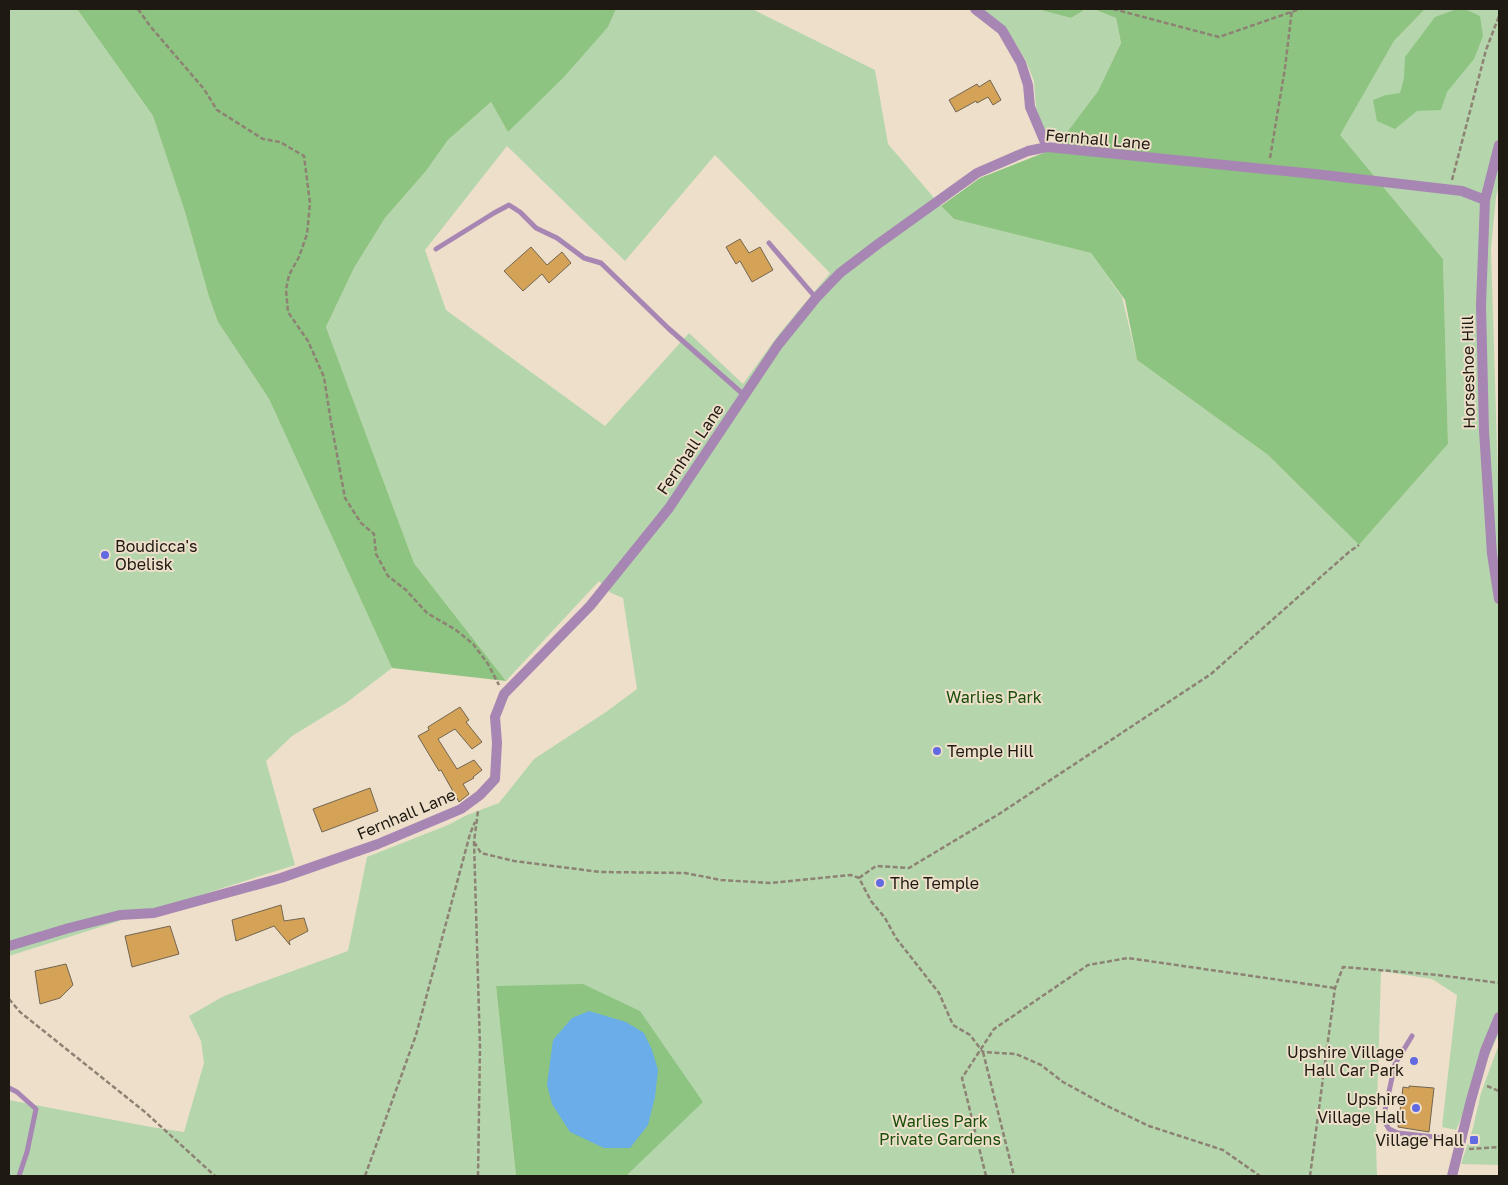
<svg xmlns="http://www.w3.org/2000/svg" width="1508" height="1185" viewBox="0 0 1508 1185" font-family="'Golos Text',sans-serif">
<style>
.green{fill:#b5d6ad;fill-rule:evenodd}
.forest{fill:#8dc481}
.water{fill:#6aade8}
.building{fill:#d4a357;stroke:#726552}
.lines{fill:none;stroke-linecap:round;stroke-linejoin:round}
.path{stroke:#8d8273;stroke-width:2.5;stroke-dasharray:5 2.5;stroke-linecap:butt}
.service{stroke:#a886b3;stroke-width:5}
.minor{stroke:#a886b3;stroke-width:10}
.poi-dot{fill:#626ae2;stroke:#eedfca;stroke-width:2}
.labels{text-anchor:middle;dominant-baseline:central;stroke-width:4;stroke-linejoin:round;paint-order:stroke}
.street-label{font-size:16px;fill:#1e1911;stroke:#eedfca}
.poi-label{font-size:16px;fill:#1e1911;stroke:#eedfca;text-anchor:start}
.park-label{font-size:16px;fill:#194f0a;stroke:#eedfca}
</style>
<rect width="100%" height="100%" fill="#eedfca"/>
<path class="green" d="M9,9h68l76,107 32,96 24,85 9,25 51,77 123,269 -46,35 -54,33 -26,25 29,104 -286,91z
M616,9h136l123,61 13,74 53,62 13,13 137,34 31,44 15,63 131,95 91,90 89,-101 -5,-185 -104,-124 55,-94 31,-32h74v175l-3,13 -5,52 8,263v521l-43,97 -14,-3 15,-132 -25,-16 -51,-8 -5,171 1,34h-749l-1,-2 76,-73 -207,-115 20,190h-507v-76l142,27 33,5 20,-69 -3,-22 -12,-25 35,-20 124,-45 19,-94 81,-32 19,-10 32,-12 35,-44 72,-47 31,-23 -14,-91 -12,-5 -12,-12 -93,100 -92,-118 -88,-236 28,-59 31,-50 41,-47 22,-31 43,-38 17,30 100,-105zM507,146l118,115 90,-106 115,118 -51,61 -36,50 -54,-51 -84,93 -159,-116 -21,-60z
M982,9h55l34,9c22,-14 21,-10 45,0l5,25 -23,48 -37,49 -18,-8 -7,-24 -2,-27 -8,-20 -22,-35z
M1499,1044v121l-38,-1 12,-36 8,-35z"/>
<path class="forest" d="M77,9h539l-8,18 -45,51 -55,54 -17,-30 -43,38 -22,31 -41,47 -31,50 -28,59 88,236 92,118 -114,-13 -123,-269 -51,-77 -9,-25 -24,-85 -32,-96z
M1037,9h49l-15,9z
M1094,9h331l-31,32 -54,94 103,124 5,185 -89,101 -91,-90 -131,-95 -12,-60 -34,-47 -137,-34 -13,-13 39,-28 66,-26 15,-12 37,-49 23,-48 -5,-25z
M1457,9h8l15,7 3,20 -9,23 -27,33 -6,18 -24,1 -22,18 -18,-8 -4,-21 13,-5 14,-2 4,-15 1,-21 30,-40z
M583,984l57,27 63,91 -75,72v2h-112l-20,-190z"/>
<path class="water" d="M589,1011l37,11 18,11 8,17 6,20 -3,27 -7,28 -18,23h-26l-34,-16 -18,-28 -5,-19 6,-45 19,-22z"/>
<path class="building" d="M990,80l11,20 -8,5 -5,-8 -11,6 -1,-2 -20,11 -7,-12 28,-16 2,3z
M740,239l9,14 11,-6 13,23 -21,12 -12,-21 -4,3 -10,-17z
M531,247l16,18 15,-13 9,11 -22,20 -7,-9 -19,17 -19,-20z
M460,707l9,13 -3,2 16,20 -10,7 -17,-20 -17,10 19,30 17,-9 8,10 -9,7 1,1 -11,6 6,10 -10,8 -18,-32 -2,1 -21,-35 11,-6 -1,-3z
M370,788l8,23 -56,21 -9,-23z
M281,905l3,16 20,-3 4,13 -19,10 1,4 -16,-19 -38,15 -4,-21z
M170,926l9,28 -47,13 -7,-31z
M66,964l7,21 -13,13 -20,6 -5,-33z
M1409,1086l25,2 -5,44 -31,-5 5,-40 6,1z"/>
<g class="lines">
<path class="path" d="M138,9l12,17 54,63 13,21 46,29 17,3 24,14 6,47 -3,31 -8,23 -10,18 -3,15 2,22 20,29 16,36 7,45 14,76 16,25 13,11 2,20 12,22 18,14 21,23 29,17 17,14 15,20 11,21
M1113,9l106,28 81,-28
M1270,158l15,-90 7,-59
M1452,180l34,-130 13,-34
M474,842l7,11 33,8 86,11 85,1 36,7 50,3 80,-8 8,3 12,23 14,17 11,20 43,55 14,32 17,10 13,17 33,2 25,11 22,17 42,23 44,21 74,24 37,26
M859,878l17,-12 33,2 90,-54 212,-140 138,-122 10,-7
M9,999l11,13 125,100 70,64
M983,1052l31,124
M1487,1086l12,5
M1469,1149l30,-2
M365,1176l51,-141 54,-201 5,-12
M478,1176l2,-128 -6,-206 4,-31
M986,1176l-24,-98 32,-49 94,-64 40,-7 207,30
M1310,1176l25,-188 8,-21 95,8 61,8"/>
<path class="service" d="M769,243l47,55
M436,249l58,-36 15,-8 11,7 16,16 21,10 27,20 17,5 67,65 76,67
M1412,1036l-17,28 -12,55 6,10 9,4 64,7
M9,1088l8,4 19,17 -9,43 -8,24"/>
<path class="minor" d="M975,9l27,21 19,33 7,22 2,22 17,40
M1499,145l-14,55 -4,105 3,126 8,123 7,45
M9,946l60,-18 51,-13 34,-2 127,-35 97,-34 83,-35 19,-14 15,-16 2,-36 -2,-26 9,-23 86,-88 79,-98 109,-163 38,-47 24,-25 38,-29 99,-71 51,-22 19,-4 268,27 147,17 23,9
M1452,1176l19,-76 14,-49 14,-34"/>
</g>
<g class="poi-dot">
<circle cx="105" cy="555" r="5"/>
<circle cx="937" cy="751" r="5"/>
<circle cx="880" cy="883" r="5"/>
<circle cx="1414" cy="1061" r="5"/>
<circle cx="1416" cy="1108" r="5"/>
<rect x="1469" y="1135" width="10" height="10" rx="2.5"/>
</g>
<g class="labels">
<g class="street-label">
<text transform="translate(1098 139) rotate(5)">Fernhall Lane</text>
<text transform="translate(1468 372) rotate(-91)">Horseshoe Hill</text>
<text transform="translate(690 449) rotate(-56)">Fernhall Lane</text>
<text transform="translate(406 814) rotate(-23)">Fernhall Lane</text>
</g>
<g class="poi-label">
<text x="115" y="546">Boudicca's<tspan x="115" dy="18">Obelisk</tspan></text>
<text x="947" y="751">Temple Hill</text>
<text x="890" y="883">The Temple</text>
<text x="1404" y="1052" text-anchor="end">Upshire Village<tspan x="1404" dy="18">Hall Car Park</tspan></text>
<text x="1406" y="1099" text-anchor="end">Upshire<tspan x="1406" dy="18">Village Hall</tspan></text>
<text x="1464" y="1140" text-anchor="end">Village Hall</text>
</g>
<g class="park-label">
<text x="994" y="697">Warlies Park</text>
<text x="940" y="1121">Warlies Park<tspan x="940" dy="18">Private Gardens</tspan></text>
</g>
</g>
<rect width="1508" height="1185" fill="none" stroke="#1e1911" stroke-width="20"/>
</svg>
